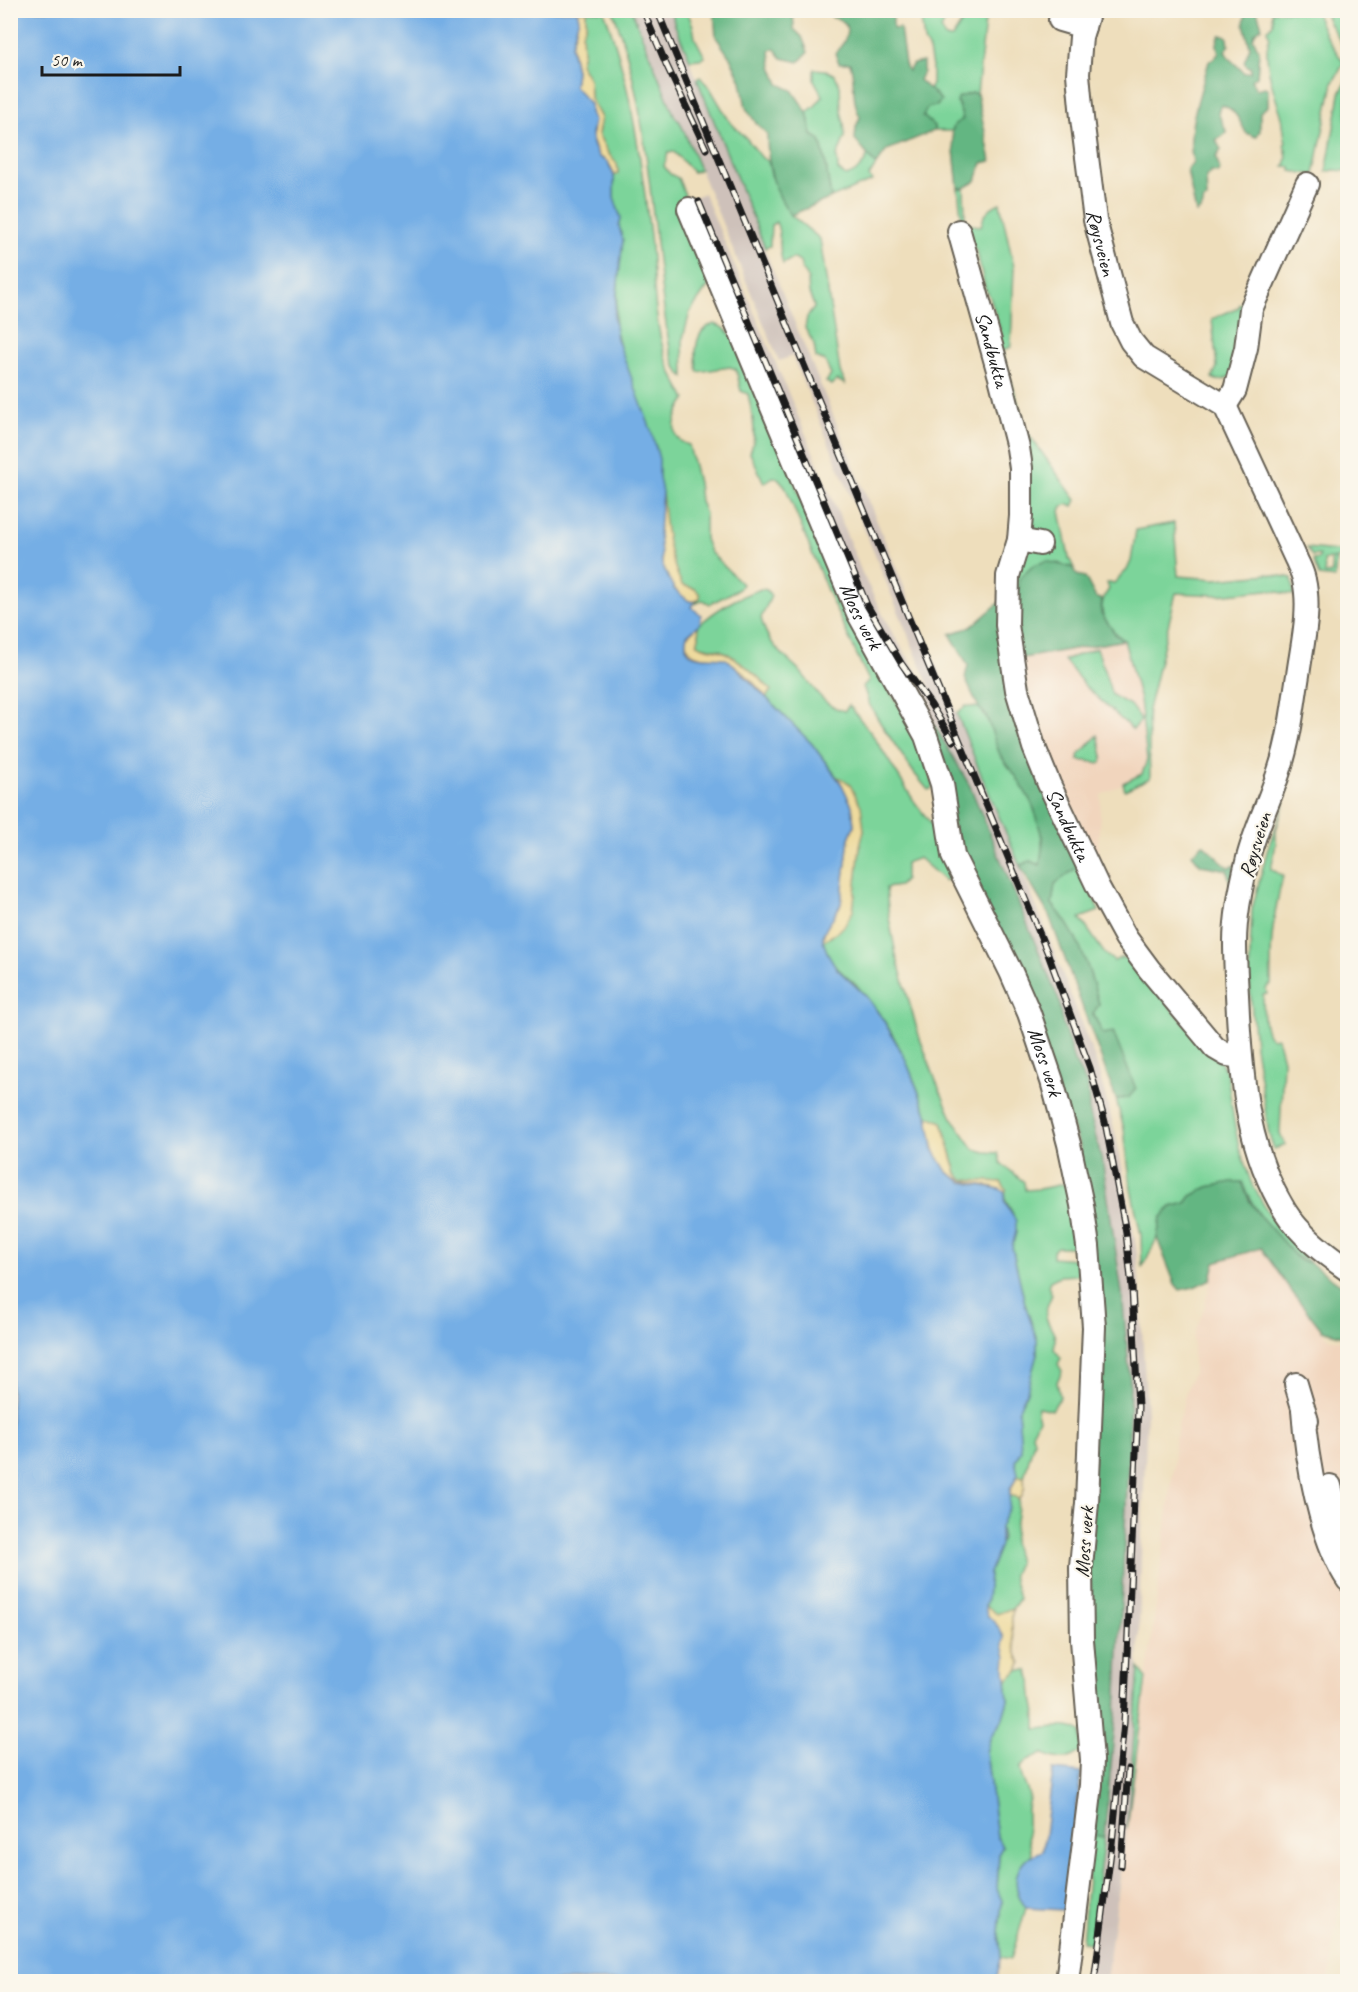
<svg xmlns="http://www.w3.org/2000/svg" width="1358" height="1992" viewBox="0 0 1358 1992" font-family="Caveat,sans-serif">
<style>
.built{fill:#f1d5bd}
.industrial{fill:#cec1ba}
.green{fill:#7bd49a;stroke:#4c785b;stroke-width:1.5}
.forest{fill:#64b682;stroke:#40694f;stroke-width:1.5}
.sand{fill:#eeda9e;stroke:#857b5d;stroke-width:1.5}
.water{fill:#75aee5;stroke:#486580;stroke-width:1.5}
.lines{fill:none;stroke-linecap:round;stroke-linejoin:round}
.street-casing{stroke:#666054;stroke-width:26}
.street{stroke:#fff;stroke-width:22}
.rail-casing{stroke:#1c1c1c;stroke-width:7}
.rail{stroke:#fbf7ec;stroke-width:4.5;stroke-dasharray:14;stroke-linecap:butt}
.labels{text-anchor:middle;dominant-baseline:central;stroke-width:4.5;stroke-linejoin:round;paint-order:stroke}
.street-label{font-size:21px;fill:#1c1c1c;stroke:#fbf7ec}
</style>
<rect width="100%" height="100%" fill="#fbf7ec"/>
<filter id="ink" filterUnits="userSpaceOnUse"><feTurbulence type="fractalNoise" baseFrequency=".0167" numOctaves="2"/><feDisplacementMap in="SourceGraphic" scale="12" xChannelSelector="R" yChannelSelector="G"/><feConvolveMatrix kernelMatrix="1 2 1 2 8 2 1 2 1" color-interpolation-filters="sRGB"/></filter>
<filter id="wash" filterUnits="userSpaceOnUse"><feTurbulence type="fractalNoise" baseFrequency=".008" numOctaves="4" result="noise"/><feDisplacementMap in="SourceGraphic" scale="24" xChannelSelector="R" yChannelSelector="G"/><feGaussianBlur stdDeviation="1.35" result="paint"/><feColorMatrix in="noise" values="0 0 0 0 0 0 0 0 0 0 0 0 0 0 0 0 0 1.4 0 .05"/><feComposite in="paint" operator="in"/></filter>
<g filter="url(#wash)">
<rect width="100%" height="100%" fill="#eedebc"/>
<path class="built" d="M1124,640l16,60 7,60 -5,14 -41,21 -4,68 -40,-75 -40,-129z
M1261,1247l31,45 36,46 19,3 1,545 -7,-1 -12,96 -223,1 16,-111 52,-408v-19l11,-49 8,-24v-34l11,-28 11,-47z"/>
<path class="industrial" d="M632,11h40l2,12 75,183 21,57 274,662 52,137 20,74 13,66 9,59 9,154 -6,144 -4,151 -10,119 -21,152h-21l22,-168 9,-99 13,-270 1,-64 -8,-87 -19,-128 -14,-55 -1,-24 -14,-25 -13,-44 -1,-14 -90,-217 -38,-65 -16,-20 -45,-76 -181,-426 14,-6 118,280 40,100 29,58 43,67 -125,-303 -17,-39 -13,5 -87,-211 -17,-33z"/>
<path class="green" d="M586,11h18c27,71 37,149 46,224 4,40 3,84 16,123 4,14 13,28 20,41 -10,15 -21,39 3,46l9,38 2,18 5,13v25l5,13 32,32 -3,5 -29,15 -7,-4 -8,4 5,-6 -5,-9 -13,-4c-17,-35 -18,-67 -23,-106 -1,-11 -1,-21 -3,-32l-35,-95 -6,-26 4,-57 4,-28 -4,-15 2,-8 -7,-20v-22l4,-3 -1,-8 -9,-12 -10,-19 3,-16 -11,-20 -1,-19 -9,-15 3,-12 -1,-19 4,-8z
M613,11h19l43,106 5,5 20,47 -7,3 -19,-20 -6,1 -4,13 6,8 8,4 7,17 -2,3 27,75 1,9 -21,30 -7,26 1,39c-8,-6 -11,-18 -14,-28 -20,-113 -17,-231 -57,-338z
M672,11h15l6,15 2,12 10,19 -5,2 -10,1 -16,-37z
M920,11h29l-8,19 4,8h7l11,-17 -3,-10h26l-9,83 -5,-1 -15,8 6,18 -8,5 -3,7h-18v-5l-11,-10c3,-8 9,-13 13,-22l-7,-4 3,-6v-17l-3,-17 -5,-9z
M1272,11h43l11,25 18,27 -11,19 -19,93 -23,-4v-4l-7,-1c4,-6 3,-14 0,-21l2,-3c-3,-9 -2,-19 -5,-28 -7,-20 -20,-59 -11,-77l-3,-7 6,-6z
M1324,11h18l5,7v34l-18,-29z
M814,69l11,1 10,5 5,11 1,25 3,12 1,14 -8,19 1,14 8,6c12,-4 18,-10 22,-22l8,11 -7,11 3,5 -41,17 -6,-39 -5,-19 -8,-5 -5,-23 8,-6 8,-10 -9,-16z
M700,77l10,11 20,34 17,17 15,19 6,3 3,14 20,40 29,24 20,132 5,13 -8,-4 -5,5 -6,-3 5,-7 -6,-14 -9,-3 -2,-14 -9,-16 2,-11 7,-9c0,-6 -4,-10 -5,-15 -2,-10 2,-16 -7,-23l-2,-8 -7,-4 -10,6c-5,-15 -1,-30 -7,-42l-5,3 -1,21 -5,2 -68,-169z
M1347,78v93l-13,-1 -8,2 14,-78z
M958,188h6l1,30 6,7 10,1c3,-12 7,-18 19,-23l14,64 -3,80 -9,4 25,81 49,68 -3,6 -4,-2 -7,2 -2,5 9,47 5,10 -16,-5 -47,31 18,-58 -30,-197 3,-3 -12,-39 -5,-9 -8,-36 -14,-18z
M1267,253l-36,123c-8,5 -11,6 -19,2l5,-11 -5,-48 27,-12v-3l4,-2 11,-29z
M715,324l9,4 13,13 99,244 46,95 32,48 19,57 -2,4 -3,1 -14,-17 -33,-49 -12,-20 -6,-18 6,-5 -40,-86 -44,-109 -7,-8 -5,-1 -9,6 -14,-30c8,-19 2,-39 -2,-59l-7,-3 -5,-22 -6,-2 -32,5c-4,-18 -4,-44 17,-48z
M1174,523l4,53 38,3 52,-5 24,4 2,17 -27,-5 -50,5 -41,-2 -28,117 2,68 -25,12 -2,-7 19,-9 5,-14 -7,-60 -16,-60c-19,-13 -30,-31 -15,-51l-2,-6h7l13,-13 4,-9 5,-31z
M1307,548l40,4v5l-23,3 1,14 7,-1 -1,-14h5l-1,19 -16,-2 -6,-16 6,-1v-4l-7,1z
M761,589l6,1 4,6 -10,22c6,25 19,34 37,51 15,16 24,38 47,42l4,-6 25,32 40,64 21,28 9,28 10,18 -9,6 -26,-23 -14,5v17l-6,6 -13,2 3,30 7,37 23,81 17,45 16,37 22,31 11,3 13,1 3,10 23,19 1,8 14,-1 30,-6 12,60 -5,4h-19l-4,4v6l22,2 3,10 -1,6 -17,1 -10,5 -2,5 4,8c-2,7 -8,15 -6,23 4,14 12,15 8,32l7,9 -3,6 4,7 -5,11 3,15 -8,13 -14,-3 -1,6 2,6 -7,14 2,8 -10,36 -7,-1 -2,-15 6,-11 -3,-39 9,-20 10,-37v-14l-12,-36 -13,-57 4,-15 -3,-18 -9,-17 2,-7 -5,-8 -38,-2 -6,-7 -15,-51 -14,-6c-13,-34 -26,-69 -47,-100 -8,-11 -16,-23 -26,-32 -18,-16 -24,-19 -32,-43l8,-4 22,-26 7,-65 4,-16 -15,-46 -12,-7 -25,-33 -46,-47 5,-7c-11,-12 -36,-34 -51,-40 -8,-3 -15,-1 -23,-6l2,-8 -1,-10c18,-17 40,-29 63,-37z
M1097,648l15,47 18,10 11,15 -8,10 -47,-43 -22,-27z
M966,706l13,2c13,13 13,30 21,46 4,9 12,15 17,23 17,26 31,57 23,88l-10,-4 -10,5 -42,-99 -21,-53z
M1098,735l5,21 -2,7 -23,-3 2,-6z
M1285,802l-9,28v13l-5,26 12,7c-10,40 -13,66 -12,108l-5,5 1,5 -4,1c1,14 -1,26 5,40l4,3 5,-1 6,23 -3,73 5,12 -11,4 -5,-14 -14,-89 -6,-69 3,-68 16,-61z
M1080,865l19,46 -19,7 25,36 9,7 8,-4 6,3 93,103 6,10 7,48 5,26 12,35 22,39 37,42c-26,-8 -58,-56 -68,-81l-34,5 -17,9 -5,7 -15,4 -10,11 -4,20 -15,30 -1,-33 -10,-46 -7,-60 -8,-30 12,-1 -14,-65 -11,1 -10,-21 6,-9c-10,-37 -21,-71 -47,-100l3,-20z
M1009,1495l7,2 3,3 -6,42 5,21 -5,11 1,6 5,19c-6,10 -11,14 -23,15l-11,-9 2,-5 2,-27 13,-35 -2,-11 9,-20z
M1139,1668l7,9 -19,152z
M1019,1670h9c6,12 2,13 4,24 3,14 5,20 4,35 16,-1 30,-6 45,3l1,17c-12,13 -24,12 -40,4l-14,7 -8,8c1,11 7,18 9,28 0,5 -2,10 -2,15 0,14 0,30 5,43 -19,14 -19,35 -6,54l-15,51 -10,-2 -2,-25 3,-31 -5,-11 2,-37 3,-6 -5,-10 -11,-85 5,-16 11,-15 6,-21 -2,-18 4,-5z
M1092,1835l12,2 -14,106 -8,-1z"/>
<path class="forest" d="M714,11h79l1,18 8,8 6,15 -9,10 -17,-4 -8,-10 -4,3 2,15 7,18 13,6 15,22 5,23 8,5 5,19 6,39 -40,17c-19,-24 -24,-52 -24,-81l-11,-11 -10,-15 -5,-27 -10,-22 -15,-22z
M826,11h64l3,4v14l7,-1 5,36 3,7 5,-7 10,-2v10l-4,8 22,20 -4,6c-9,0 -11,2 -14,10l11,10v5l-47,19 -11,15 -21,-25 1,-13 4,-10c-9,-17 -4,-36 -10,-54h-11l-4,-10c12,-10 20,-33 -2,-35z
M1246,11h11l5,16 -7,6 -2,5 6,13 -2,25 -6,4 5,9 9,-2 3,2v17l-8,6v19l-4,6 -10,-4c-6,-12 -11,-25 -25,-28l-3,8 9,20 -11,7 5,10 -5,7 4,13 -2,3 -7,-1 -1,3 -4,1 1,23 -3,1c-2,7 0,9 -8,13l-9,-43 6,-8c-8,-33 8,-69 16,-101l5,-3 5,-6c-3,-6 -3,-11 1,-17h5l3,3 1,8 -4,5c4,10 13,14 19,22l7,-1v-5l-4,-1 -3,-4 6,-15 -6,-23z
M972,93l5,1 14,67 -9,2 -6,18 -12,7h-6l-6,-57 3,-7 8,-5 -6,-18 2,-4z
M1046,561l28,7 3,7 8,2 11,21 6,1 -1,14 15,22 8,5 -107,19 2,-80 15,-14z
M1000,602l80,263 -25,19 -3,20c26,29 37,63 47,100l-6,10 10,20 10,-2 23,57 -8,9 -12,1 -67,-184 -29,-49 10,-5 10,4 3,-25 -10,-35 -17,-29 -16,-21 -14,-40 -7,-7 -14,-30 3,-13 -18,-31 21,-7z
M932,721l38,65 90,217 1,14 13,44 14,25 1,24 14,55 19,128 8,87 -1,64 -13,270 -12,123 -12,-2 1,-149 -13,-539 -117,-283 -36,-141z
M1203,844l25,23 7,-2 -4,22 -4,-17 -26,-5 -9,-11z
M1231,1182h11l7,18 11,16 39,44 11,3 37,26v48l-25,-7 -30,-38 -31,-44 -46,14 -4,17 -17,8 -14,3 -5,-6 -18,-46 4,-20 10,-11 15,-4 5,-7 17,-9z"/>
<path class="sand" d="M577,11h9v14l-4,8 1,19 -3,12 9,15 1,19 11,20 -3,16 10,19 9,11 1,9 -4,3c-3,-10 -5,-15 -15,-19l-7,-17 1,-23 -3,-5v-8l-16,-17 2,-16 -5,-28c5,-9 8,-22 6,-32z
M662,492c3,35 5,61 20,93l13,4 5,5v4c-6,5 -10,4 -16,0 -31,-25 -27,-71 -22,-106z
M698,626l1,11 -2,7c8,5 15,4 24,7 15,5 39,27 50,39l-5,7c-10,-12 -22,-26 -35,-34 -17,-9 -44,1 -46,-25z
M837,777l12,6 12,23 3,24 -4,16 -7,65 -8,14 -7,7 -15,9 2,-12 16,-25 8,-66 5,-12 -2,-20 -10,-21z
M928,1116l14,6 15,52 6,6 38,2 5,8 -1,3c-8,-7 -17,-7 -27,-9 -41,-6 -45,-30 -50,-68z
M1017,1476l7,1c1,10 1,16 -5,23l-3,-3 -7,-2z
M985,1605l12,9 16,-6c-3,18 0,39 8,55 -2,9 -10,11 -15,19 -3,-14 -1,-29 -4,-43 -3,-15 -17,-20 -17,-34z"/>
<path class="water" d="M11,10l566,1 2,7 -8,28 5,25 -2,15 16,18v8l4,9 -3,13 2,11 6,12 9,5 6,14v22l7,20 -2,8 4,14 -9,78 3,21 34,91 8,29v19l3,14 -3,41 3,31 12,25 15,12 6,1 -4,5 10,8 -1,9 -13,11c-8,30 24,19 39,24 3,2 5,4 8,6l78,79 30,41 10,21 2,20 -5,12 -8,66 -18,30v7l4,11 10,17 28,26 17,23 23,40 23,58 5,33 14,23 15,10 38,7 5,4 -1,7 12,21v11l-4,15 13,57 12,36v14l-10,37 -9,20 3,39 -6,11 3,13 -8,15 -1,18 -9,20v18l-11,28 -2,27 -2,5 2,10 10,10 7,12 -1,8 3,12 -1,12 3,31 -6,21 -11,15 -5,16 11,85 5,10 -3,6 -2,36 5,12 -3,31 2,25 -5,24h-985z
M1053,1770l28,3 -17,137 -38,-2c-17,-24 -12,-48 17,-57z"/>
</g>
<g filter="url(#ink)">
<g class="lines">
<defs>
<g id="street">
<path id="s1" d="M1089,10l-8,27 -3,37 4,44 13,102 27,103 9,18 13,16 81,49 71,153c3,7 7,14 8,21 7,30 -2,65 -6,95 -5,31 -8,63 -18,93 -9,30 -24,59 -32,90 -7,28 -13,56 -13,85 0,24 2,48 3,72 4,69 10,136 47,196 15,24 40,43 63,59"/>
<path d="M1060,20l24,7"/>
<path id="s2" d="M689,209l169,404 68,123 16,48 11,72 58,116 18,41 23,68 17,63 13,61 6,41 6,81 -7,176 -6,64 1,73 10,120 -1,25 -24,197"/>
<path id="s3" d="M959,231l41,146 18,71 3,20v48l-2,24 -11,36 -1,49 10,65 17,57 15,37 49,103 28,51 23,31 66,79 12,7 13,2"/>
<path d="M1225,406l10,-16 11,-42 5,-39 56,-125"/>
<path d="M1019,540l21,4"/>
<path d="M1296,1384l11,37"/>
<path d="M1303,1409c3,48 17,130 45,171"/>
<path d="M1330,1486l6,24 12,29"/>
</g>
</defs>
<use href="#street" class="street-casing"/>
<use href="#street" class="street"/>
<defs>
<path id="rail" d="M643,10l23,54 40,85
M657,10l391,944 42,114 15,54 21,111 6,55 3,60 3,59 -14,316 -12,121 -18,138
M699,202l168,403 34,58 30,42 22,36
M1121,1866l7,-97"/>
</defs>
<use href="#rail" class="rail-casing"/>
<use href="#rail" class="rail"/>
</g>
</g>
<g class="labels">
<g class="street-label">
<text stroke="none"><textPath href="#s1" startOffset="236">Røysveien</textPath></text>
<text stroke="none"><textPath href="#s3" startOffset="123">Sandbukta</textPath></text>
<text stroke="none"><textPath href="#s2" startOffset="442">Moss verk</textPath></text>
<text stroke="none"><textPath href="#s3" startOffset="614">Sandbukta</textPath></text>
<text transform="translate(1255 845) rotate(-73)">Røysveien</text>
<text stroke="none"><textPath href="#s2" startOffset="928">Moss verk</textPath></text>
<text transform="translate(1084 1542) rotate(-86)">Moss verk</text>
</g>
</g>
<rect width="1358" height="1992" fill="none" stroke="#fbf7ec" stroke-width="36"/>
<path d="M42 66v9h138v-9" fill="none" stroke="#1c1c1c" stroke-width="3"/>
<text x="51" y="66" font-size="18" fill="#1c1c1c" stroke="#fbf7ec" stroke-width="4.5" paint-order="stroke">50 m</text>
</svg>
